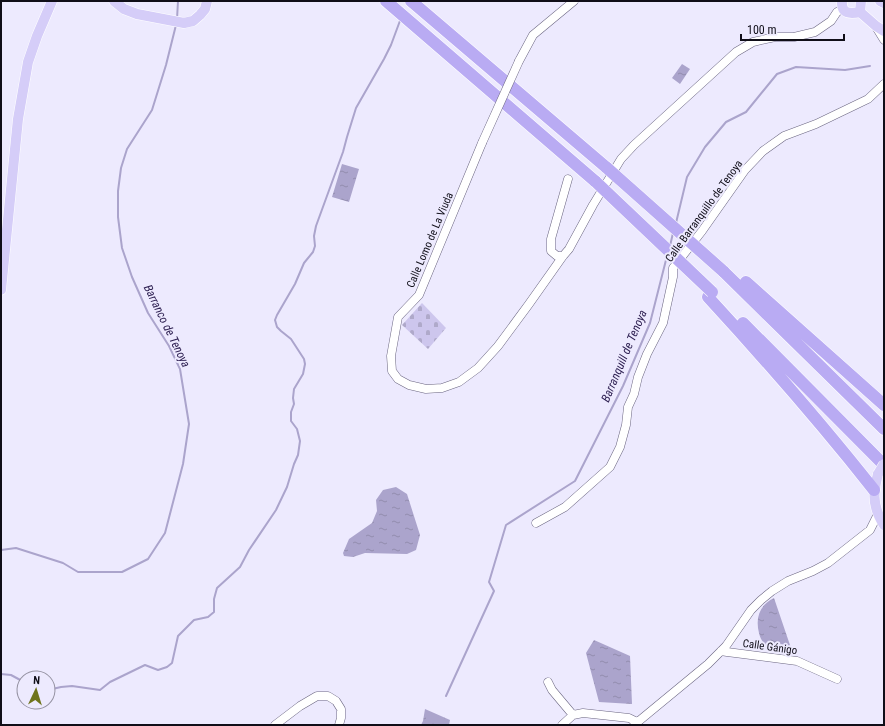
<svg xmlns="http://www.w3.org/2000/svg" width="885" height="726" viewBox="0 0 885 726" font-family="'Roboto Condensed',sans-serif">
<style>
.cemetery{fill:url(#cemetery-stones)}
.water{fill:url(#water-ripples)}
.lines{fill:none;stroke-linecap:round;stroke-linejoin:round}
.stream{stroke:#aba4cc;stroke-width:2}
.minor-casing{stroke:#6a6580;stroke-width:9}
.major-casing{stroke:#fff;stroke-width:11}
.highway-casing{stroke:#fff;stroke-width:13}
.minor{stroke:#fff;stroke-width:8}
.major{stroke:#d5cdf8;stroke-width:10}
.highway{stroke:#b9abf3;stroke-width:12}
.minor-bridge-casing{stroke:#6a6580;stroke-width:9;stroke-linecap:butt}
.major-bridge-casing{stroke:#fff;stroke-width:11;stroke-linecap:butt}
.highway-bridge-casing{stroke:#fff;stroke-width:13;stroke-linecap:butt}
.minor-bridge{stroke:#fff;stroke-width:8}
.major-bridge{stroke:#d5cdf8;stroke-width:10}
.highway-bridge{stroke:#b9abf3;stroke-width:12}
.labels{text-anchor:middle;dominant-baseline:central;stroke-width:4;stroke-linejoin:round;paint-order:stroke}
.street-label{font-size:11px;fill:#100e18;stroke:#edeafe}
.water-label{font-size:12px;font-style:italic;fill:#2f2153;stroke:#edeafe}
</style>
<defs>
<pattern id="cemetery-stones" width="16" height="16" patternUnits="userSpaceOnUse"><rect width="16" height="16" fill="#cdc6ed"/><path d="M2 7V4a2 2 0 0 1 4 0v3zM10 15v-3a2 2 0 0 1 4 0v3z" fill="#afa9ca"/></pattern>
<pattern id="water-ripples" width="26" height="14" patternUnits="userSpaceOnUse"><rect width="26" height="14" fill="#aba4cc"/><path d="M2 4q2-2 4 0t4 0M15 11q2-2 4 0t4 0" fill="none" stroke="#928cae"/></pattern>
</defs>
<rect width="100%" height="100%" fill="#edeafe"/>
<path class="cemetery" d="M422,303l24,25 -18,21 -26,-24z"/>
<path class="water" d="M682,64l8,5 -10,15 -8,-6z
M342,164l17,5 -10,33 -17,-5z
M396,487l11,7 13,41 -4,15 -9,4 -42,-1 -12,4 -9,-1 -1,-3 6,-14 23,-16 5,-12 -1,-11 7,-10z
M774,598l18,53c-9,-1 -18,0 -25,-5 -4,-3 -7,-8 -8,-13 -4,-16 1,-28 15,-35z
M594,640l36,16 2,48 -33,-2 -13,-49z
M425,709l25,11 -1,5h-28l2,-4z"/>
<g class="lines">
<path class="stream" d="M177,19l1,-18
M676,223l11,-46 18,-30 21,-25 20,-10 31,-38 19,-7 49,3 25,-4
M670,246l3,-13
M1,550l15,-2 47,15 15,9h44l26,-13 17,-26 18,-69 6,-40 -9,-55 -11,-23 -21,-33 -16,-36 -10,-29 -4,-31v-26l3,-23 6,-19 25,-39 14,-45 10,-40
M1,674l10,1 13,7
M48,690l13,-3 11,-1 28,4 10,-8 35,-17 13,5 9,-3 5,-4 6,-27 16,-16 14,-3 6,-5v-13l3,-11 23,-21 9,-17 27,-40 11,-23 7,-23 4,-9 2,-14 -3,-12 -6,-8v-9l3,-8 -1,-6 1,-9 9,-15 2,-10 -1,-5 -13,-20 -10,-8 -4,-4 -2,-7 2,-5 18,-31 9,-21 9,-11 2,-6 -1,-10 2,-10 27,-74 4,-15 9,-29 28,-49 7,-14 10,-27
M446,696l48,-105 -5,-9 17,-57 69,-44 48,-95 27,-63 17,-67"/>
<defs>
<path id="minor" d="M876,27l8,13
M519,61l14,-26 41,-34
M482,143l-63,152 -21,22 -7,39 1,15 6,8 11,6 17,4 16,-1 17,-6 19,-14 20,-22 31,-42 34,-48 6,-7 24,-44 28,-46 13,-14 102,-93 17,-10 22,-5h19l21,-5 16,-11 6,-9 6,-3
M563,256h-6l-6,-5v-12l17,-60
M536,523l29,-16 45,-40 10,-20 6,-22 2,-18 6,-13 4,-17 9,-23 16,-31 10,-46v-9l29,-37 43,-61 18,-19 21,-15 32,-12 52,-25 16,-15
M721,651l6,1 70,9 40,18
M548,682l4,8 21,25
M275,725l25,-19 17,-10h11l8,5 5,8v9l-2,7
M562,725l11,-10 10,-2 46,5 8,4
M634,725l74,-61 18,-18 25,-36 10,-10 11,-9 16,-10 25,-10 15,-8 42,-33 8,-16"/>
<path id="major" d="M114,1l10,8 13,5 47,9 9,-2 7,-6 5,-6 2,-8
M842,1c-1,13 8,13 18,11
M880,1l4,2
M860,12l16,14 8,5
M860,12l1,-11
M1,290l17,-171 10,-57 9,-26 15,-35
M878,474c-1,5 -3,10 -3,16 -2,12 2,24 9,35"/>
<path id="highway" d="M386,1l210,181
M411,1l196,167
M723,271l161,158
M746,282l138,123
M708,297c57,62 113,126 166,193
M743,323l141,142"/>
</defs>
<use href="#minor" class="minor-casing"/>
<use href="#major" class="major-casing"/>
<use href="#highway" class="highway-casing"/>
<use href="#minor" class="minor"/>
<use href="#major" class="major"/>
<use href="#highway" class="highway"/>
<defs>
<path id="minor-bridge" d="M482,143l37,-82"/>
<path id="major-bridge" d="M878,474l6,-10"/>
<path id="highway-bridge" d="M607,168l116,103
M596,182l116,110"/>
</defs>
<use href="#minor-bridge" class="minor-bridge-casing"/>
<use href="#major-bridge" class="major-bridge-casing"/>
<use href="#highway-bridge" class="highway-bridge-casing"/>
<use href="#minor-bridge" class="minor-bridge"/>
<use href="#major-bridge" class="major-bridge"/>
<use href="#highway-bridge" class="highway-bridge"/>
</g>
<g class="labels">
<g class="street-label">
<text transform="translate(704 211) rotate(-54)">Calle Barranquillo de Tenoya</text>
<text transform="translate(430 240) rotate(-67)">Calle Lomo de La Viuda</text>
<text transform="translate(770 647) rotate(8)">Calle Gánigo</text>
</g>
<g class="water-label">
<text transform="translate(167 326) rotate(64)">Barranco de Tenoya</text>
<text transform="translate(624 356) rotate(-67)">Barranquill de Tenoya</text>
</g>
</g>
<rect width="885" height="726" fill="none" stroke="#100e18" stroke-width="4"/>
<g transform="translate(36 690) rotate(4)"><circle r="19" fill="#edeafe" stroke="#9592a2"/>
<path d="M0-3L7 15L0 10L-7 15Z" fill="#6f741c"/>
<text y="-6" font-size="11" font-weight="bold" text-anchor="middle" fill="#100e18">N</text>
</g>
<path d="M741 34v6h103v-6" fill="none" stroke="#100e18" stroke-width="2"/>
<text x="747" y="34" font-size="12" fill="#100e18" stroke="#edeafe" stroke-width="3" paint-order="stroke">100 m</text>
</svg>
